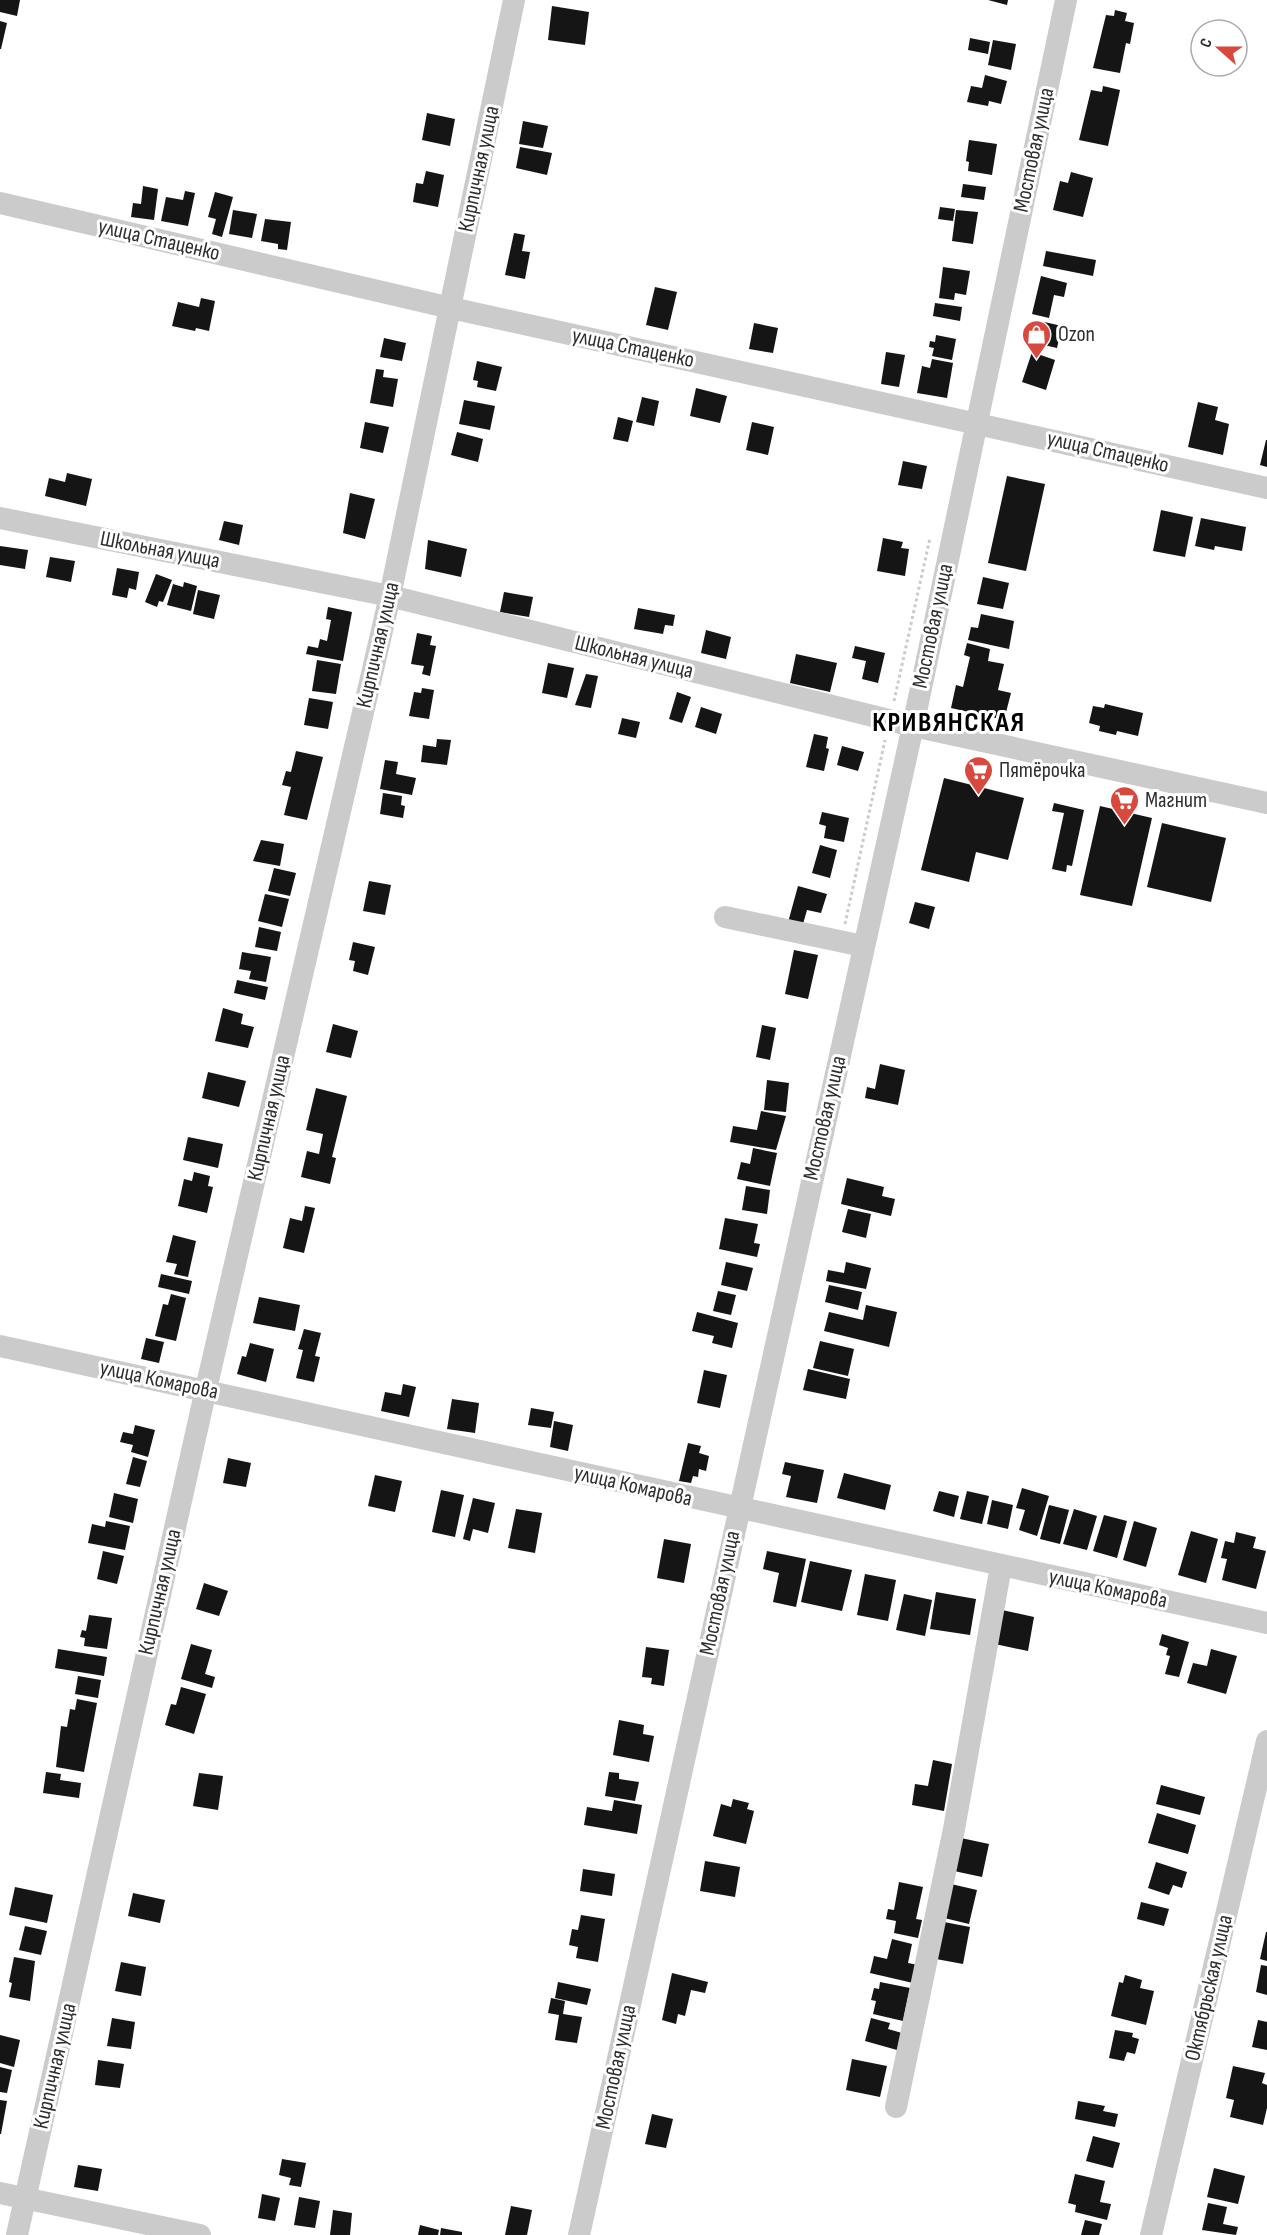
<svg xmlns="http://www.w3.org/2000/svg" width="1267" height="2235" viewBox="0 0 1267 2235" font-family="'Sofia Sans Condensed',sans-serif">
<style>
.building{fill:#151515}
.lines{fill:none;stroke-linecap:round;stroke-linejoin:round}
.path{stroke:#cbcbcb;stroke-width:3;stroke-dasharray:3 3;stroke-linecap:butt}
.minor{stroke:#cbcbcb;stroke-width:22}
.labels{text-anchor:middle;dominant-baseline:central;stroke-width:6;stroke-linejoin:round;paint-order:stroke}
.street-label{font-size:22px;fill:#2e2e2e;stroke:#fff}
.poi-label{font-size:22px;fill:#2e2e2e;stroke:#fff;text-anchor:start}
.district-label{font-size:28px;font-weight:bold;letter-spacing:1.5px;fill:#000;stroke:#fff}
</style>
<rect width="100%" height="100%" fill="#fff"/>
<path class="building" d="M0,0h20l-3,16 -17,-4z
M988,0h20l-1,5z
M552,6l37,6 -4,33 -37,-5z
M1115,10l12,3 -2,8 9,2 -4,21 -4,-1 -6,30 -27,-5 13,-53 8,1z
M0,21l7,2 -6,26h-1z
M970,38l20,4 -2,12 -20,-4z
M993,40l23,4 -5,26 -23,-5z
M985,75l22,6 -6,23 -12,-3 -1,5 -21,-4 4,-16 11,2z
M1103,86l17,4 -12,56 -29,-6 12,-50 11,2z
M427,113l28,6 -5,27 -28,-6z
M523,121l25,5 -5,22 -24,-4z
M969,140l28,4 -5,31 -24,-4 1,-9 -3,-1z
M520,147l32,6 -5,22 -31,-7z
M426,171l18,4 -6,32 -25,-5 3,-19 7,1z
M1071,172l22,6 -10,39 -30,-7 7,-29 8,2z
M963,184l23,3 -2,13 -23,-3z
M143,186l15,3 -4,31 -23,-3 2,-14 8,1z
M185,191l10,2 -7,33 -27,-5 5,-24 17,3z
M215,192l18,5 -11,40 -10,-3 4,-15 -8,-2z
M940,207l15,2 -2,12 -15,-2z
M233,210l24,4 -5,24 -23,-4z
M956,210l22,2 -5,32 -21,-3z
M265,219l26,3 -4,28 -9,-1v-5l-17,-3z
M514,233l11,2 -3,16 8,1 -5,27 -20,-4z
M1046,251l50,9 -3,16 -50,-10z
M943,267l27,4 -4,24 -11,-2 -1,7 -15,-2z
M1041,276l26,7 -3,14 -10,-2 -5,23 -17,-4z
M655,287l22,5 -9,38 -22,-5z
M201,298l14,3 -6,30 -13,-3 -1,3 -23,-5 6,-24 21,5z
M935,303l27,4 -2,14 -27,-5z
M1040,321l22,5 -5,22 -22,-5z
M754,323l24,5 -5,25 -24,-4z
M936,335l20,4 -4,21 -20,-4 2,-8 -5,-1 1,-6 5,1z
M384,338l22,5 -4,18 -22,-4z
M886,352l19,3 -6,32 -18,-3z
M1032,352l23,8 -9,30 -24,-8z
M932,359l21,4 -6,35 -30,-5 5,-27 8,2z
M477,361l25,6 -6,24 -19,-4 1,-6 -5,-1z
M376,369l8,1 -1,7 15,2 -5,28 -23,-4z
M696,388l31,8 -7,27 -30,-7z
M642,397l17,4 -5,25 -18,-4z
M464,400l31,6 -5,24 -31,-6z
M1198,402l20,5 -3,13 14,4 -6,31 -35,-8z
M618,417l15,4 -5,21 -15,-3z
M365,422l24,5 -6,26 -23,-5z
M752,422l22,5 -6,28 -22,-5z
M457,432l26,7 -5,23 -27,-7z
M1266,440h1v27l-7,-2z
M903,461l24,5 -5,23 -24,-4z
M67,473l25,6 -6,27 -41,-10 4,-18 16,4z
M1007,476l38,8 -19,87 -38,-8z
M350,493l25,6 -10,40 -22,-6z
M1161,510l32,7 -8,40 -32,-6z
M1201,518l45,9 -4,24 -27,-5 -1,4 -19,-4z
M224,521l19,4 -4,20 -20,-5z
M883,538l20,4 -2,6 8,1 -4,27 -28,-5z
M428,540l39,9 -6,28 -36,-8z
M0,546l28,4 -3,19 -25,-4z
M50,557l25,4 -4,21 -25,-5z
M117,568l22,4 -3,18 -7,-2 -2,10 -15,-3z
M156,574l16,6 -9,22 -4,-1 -2,6 -12,-5z
M983,577l26,6 -6,26 -26,-5z
M184,582l13,4 -6,25 -24,-6 6,-21 10,3z
M198,590l22,5 -6,24 -21,-5z
M504,592l29,5 -4,20 -29,-5z
M328,607l24,5 -9,49 -37,-7 2,-8 10,2 2,-9 7,2 4,-21 -5,-1z
M638,608l37,7 -2,11 -8,-1 -2,9 -29,-5z
M981,614l33,7 -5,28 -41,-9 3,-13 7,1z
M706,630l25,7 -5,22 -25,-6z
M417,633l15,3 -2,9 6,1 -6,30 -8,-2 2,-8 -13,-2z
M967,643l23,6 -2,12 16,3 -6,26 13,3 -7,27 -53,-12 5,-23 7,2 7,-30 -6,-2z
M855,646l30,7 -7,30 -16,-4 4,-18 -14,-3z
M796,654l41,9 -7,29 -40,-9z
M317,660l24,4 -5,30 -24,-3z
M548,663l26,5 -7,30 -25,-5z
M586,674l12,2 -7,32 -16,-3z
M422,688l12,2 -5,29 -20,-3 5,-24 7,1z
M677,692l14,5 -9,26 -13,-4z
M309,698l24,4 -5,27 -24,-4z
M1105,704l38,9 -5,23 -21,-5 -1,4 -17,-4 1,-5 -11,-3 4,-17 11,2z
M701,707l21,7 -6,20 -21,-7z
M622,718l18,4 -4,16 -18,-4z
M814,734l14,3 -2,11 3,1 -5,22 -18,-4z
M437,739l14,1 -4,25 -26,-3 2,-17 13,2z
M842,746l22,6 -6,19 -21,-6z
M296,751l27,6 -16,63 -23,-5 7,-28 -9,-2 4,-14 5,1z
M385,760l13,2 -2,12 20,4 -4,17 -32,-6z
M944,778l80,20 -16,62 -32,-8 -7,30 -48,-12z
M383,793l19,3 -1,9 4,1 -2,12 -23,-4z
M1054,803l30,7 -12,56 -5,-1 -1,7 -14,-3 12,-56 -12,-2z
M1100,806l52,12 -20,88 -52,-11z
M822,812l27,6 -5,24 -20,-4 2,-12 -7,-2z
M1162,823l64,15 -15,64 -64,-15z
M261,840l23,4 -4,22 -27,-5z
M820,845l17,5 -7,28 -18,-5z
M274,868l22,5 -6,23 -22,-5z
M369,881l22,4 -6,30 -22,-4z
M798,886l29,8 -6,19 -14,-3 -6,21 -14,-5z
M265,894l24,5 -7,28 -24,-6z
M915,902l20,5 -6,22 -20,-6z
M259,927l22,5 -4,19 -22,-4z
M353,942l22,5 -7,28 -15,-4 2,-10 -6,-1z
M794,950l24,5 -10,44 -23,-5z
M242,952l29,5 -5,25 -17,-3 2,-8 -12,-2z
M237,980l31,7 -3,13 -31,-7z
M223,1008l20,6 -2,10 13,3 -6,21 -33,-7z
M333,1024l25,7 -7,27 -25,-6z
M762,1025l14,3 -6,32 -14,-3z
M880,1064l25,6 -7,35 -33,-7 2,-11 8,2z
M208,1072l38,9 -7,26 -37,-9z
M767,1080l22,3 -3,29 -22,-2z
M316,1088l31,8 -15,61 4,1 -6,26 -29,-7 6,-26 12,3 4,-20 -17,-4z
M761,1111l25,5 -10,34 -46,-8 3,-16 24,4z
M188,1137l35,7 -5,24 -35,-8z
M753,1148l24,5 -7,33 -33,-7 4,-17 9,2z
M194,1172l16,4 -2,10 5,1 -6,26 -29,-7 6,-27 8,2z
M847,1178l37,9 -2,9 13,3 -4,17 -50,-12z
M746,1186l24,4 -3,24 -25,-4z
M305,1206l10,2 -11,45 -21,-5 7,-30 12,3z
M848,1209l23,5 -5,24 -24,-6z
M725,1218l33,6 -4,19 6,1 -3,13 -38,-8z
M173,1235l23,6 -8,36 -14,-3 3,-10 -11,-2z
M726,1262l27,6 -6,23 -26,-6z
M846,1262l25,6 -5,21 -40,-8 2,-11 16,3z
M161,1274l31,7 -3,13 -31,-7z
M829,1285l33,7 -4,18 -33,-8z
M718,1291l18,4 -5,20 -18,-4z
M171,1294l15,4 -10,43 -21,-5 8,-32 5,1z
M259,1297l41,8 -5,26 -42,-8z
M866,1305l31,7 -8,35 -65,-16 5,-19 34,8z
M697,1312l41,11 -6,25 -20,-5 2,-7 -22,-5z
M304,1329l17,4 -6,23 5,1 -6,25 -18,-4 7,-28 -5,-1z
M146,1338l18,4 -5,21 -18,-4z
M820,1341l34,8 -6,27 -35,-8z
M250,1343l24,6 -8,33 -29,-8 5,-18 4,1z
M808,1369l42,10 -4,20 -43,-9z
M704,1370l23,5 -7,33 -23,-5z
M403,1384l13,3 -7,30 -28,-6 4,-19 16,3z
M452,1399l27,4 -4,30 -28,-4z
M531,1408l23,4 -3,16 -23,-3z
M554,1421l19,4 -5,26 -18,-4z
M135,1425l20,5 -7,27 -17,-5 2,-7 -13,-3 3,-10 10,2z
M688,1443l13,3 -2,7 10,3 -3,15 -7,-2 -1,8 -5,-1 -2,7 -12,-2z
M133,1457l14,4 -7,26 -14,-3z
M228,1458l23,5 -5,24 -23,-4z
M785,1462l39,8 -7,33 -31,-6 5,-21 -9,-2z
M844,1473l47,12 -6,25 -48,-12z
M375,1475l27,6 -7,31 -27,-6z
M1022,1488l27,8 -12,40 -18,-6 6,-20 -9,-2z
M441,1490l23,5 -9,42 -23,-5z
M939,1491l20,5 -5,21 -21,-6z
M967,1491l22,5 -7,28 -22,-5z
M114,1493l24,6 -5,24 -24,-6z
M473,1498l22,5 -7,30 -15,-4 -3,12 -7,-2z
M992,1500l21,5 -5,24 -21,-5z
M1049,1505l20,5 -9,34 -20,-5z
M516,1509l26,4 -7,40 -27,-5z
M1074,1509l23,7 -10,34 -24,-6z
M1104,1515l23,6 -10,37 -24,-7z
M106,1521l24,5 -5,24 -37,-7 4,-19 13,3z
M1134,1521l23,7 -11,39 -23,-7z
M1191,1531l27,8 -12,44 -28,-8z
M1236,1532l20,5 -3,11 13,3 -10,38 -34,-9 5,-21 -6,-1 4,-17 9,2z
M664,1539l27,5 -7,39 -27,-5z
M103,1551l21,5 -7,28 -20,-5z
M767,1551l39,8 -10,48 -23,-5 6,-29 -16,-4z
M810,1561l42,9 -10,41 -41,-9z
M865,1574l31,6 -8,41 -31,-6z
M204,1583l24,8 -9,25 -23,-7z
M936,1592l40,7 -6,36 -40,-6z
M904,1594l28,6 -7,36 -29,-6z
M1002,1610l32,7 -6,34 -33,-7z
M89,1615l23,3 -5,31 -23,-3 1,-8 -5,-1 2,-7 4,1z
M1162,1634l27,8 -10,35 -14,-3 5,-18 -4,-1 2,-7 -9,-3z
M191,1644l21,6 -7,24 10,3 -3,11 -31,-9z
M646,1647l23,3 -5,36 -13,-2 1,-6 -10,-1z
M58,1649l49,8 -3,19 -49,-8z
M1211,1649l26,7 -11,38 -39,-11 6,-20 14,3z
M78,1676l23,4 -3,18 -23,-4z
M181,1687l25,7 -12,40 -29,-9 6,-21 5,1z
M77,1699l20,4 -13,69 -28,-5 5,-41 6,1 3,-18 5,1z
M619,1720l25,5 -1,9 11,2 -5,26 -36,-7z
M933,1760l19,4 -8,47 -32,-6 3,-21 13,2z
M46,1772l15,2 -1,6 21,3 -2,15 -36,-5z
M609,1772l10,1v6l20,3 -4,19 -30,-5z
M199,1773l24,3 -5,34 -25,-4z
M1161,1785l44,12 -5,18 -44,-11z
M733,1799l16,4 -2,6 7,2 -8,33 -33,-8 8,-32 10,3z
M614,1800l28,5 -5,29 -53,-9 3,-18 25,4z
M1157,1813l39,12 -8,29 -40,-11z
M961,1838l28,6 -7,33 -28,-6z
M705,1861l35,6 -5,30 -35,-6z
M1156,1862l31,10 -5,16 -9,-3 -4,10 -21,-7z
M583,1869l32,5 -3,22 -32,-5z
M899,1882l24,5 -7,32 6,1 -4,18 -24,-5 2,-12 -10,-2 2,-10 6,1z
M951,1884l26,6 -8,34 -29,-7z
M15,1887l38,8 -6,28 -38,-8z
M133,1893l32,7 -5,23 -32,-7z
M1141,1902l28,7 -5,17 -27,-7z
M581,1915l24,4 -7,43 -22,-4 2,-11 -9,-2 3,-16 6,1z
M944,1922l26,5 -7,37 -27,-5z
M25,1926l22,5 -6,24 -22,-5z
M1266,1932h1v29l-7,-2z
M892,1939l20,5 -4,19 10,2 -5,18 -43,-10 4,-17 13,3z
M14,1957l21,4 -5,40 -21,-4 3,-14 -3,-1z
M121,1962l25,5 -5,29 -26,-5z
M1261,1965l6,1v29l-11,-3z
M672,1973l36,9 -3,11 -14,-3 -6,26 -7,-2 -2,10 -14,-4z
M1125,1975l17,5 -2,8 14,3 -8,34 -35,-9 8,-34 4,1z
M558,1982l33,7 -4,16 -32,-7z
M880,1982l30,6 -7,33 -30,-7 3,-13 -5,-1 3,-12 5,1z
M551,1998l14,3 -2,13 19,3 -5,26 -22,-3 4,-25 -11,-2z
M112,2018l23,4 -4,27 -24,-3z
M871,2018l19,5 -2,6 14,4 -5,17 -32,-9z
M1258,2020l9,2v28l-15,-3z
M1115,2030l18,3 -1,4 7,2 -4,15 -8,-2 -3,9 -15,-3z
M0,2035l20,5 -6,27 -14,-4z
M852,2059l35,7 -7,31 -34,-7z
M98,2060l26,4 -4,24 -25,-3z
M1233,2066l32,7 -3,10 5,2v23l-4,17 -33,-8 4,-17 -8,-2z
M0,2067l12,3 -5,23 -7,-1z
M0,2100l7,1 -6,33h-1z
M1078,2101l27,5 -2,5 15,3 -3,13 -40,-8z
M652,2114l21,5 -7,29 -21,-4z
M1093,2136l27,7 -7,25 -27,-7z
M282,2159l24,4 -5,24 -12,-2 2,-7 -12,-3z
M78,2165l24,4 -4,22 -24,-4z
M1214,2168l31,8 -7,28 -31,-7z
M1075,2174l30,7 -5,21 11,2 -4,16 -32,-8 1,-7 -8,-2z
M262,2194l18,4 -5,23 -17,-3z
M299,2197l21,4 -5,27 -21,-3z
M1208,2203l19,4 -4,17 15,3 -2,8 -34,-5z
M511,2206l21,4 -5,25h-22z
M333,2210l19,3 -2,22h-20z
M1085,2220l17,4 -3,11h-18z
M420,2225l19,5 -1,5h-20z
M441,2228l21,4v3h-22z"/>
<g class="lines">
<path class="path" d="M894,701l36,-163
M845,924l40,-184"/>
<path class="minor" d="M0,203l451,105 816,180
M0,518l390,78 523,130 354,77
M725,917l138,29
M0,1346l1267,277
M896,2107l58,-278 47,-263
M0,2193l200,42
M17,2235l189,-846 184,-793 124,-596
M579,2235l334,-1509 153,-726
M1151,2235l116,-494"/>
</g>
<defs>
<symbol id="shop-pin" viewBox="-11 -11 22 30"><path d="M0 17L-7.5 6A9.5 9.5 0 1 1 7.5 6Z" fill="#d9483d" stroke="#fff"/><path d="M-5-2.5h2.3a2.7 3.5 0 0 1 5.4 0H5L5.5 6h-11ZM-1.5-2.5h3a1.5 2.3 0 0 0-3 0Z" fill="#fff"/></symbol>
<symbol id="supermarket-pin" viewBox="-11 -11 22 30"><path d="M0 17L-7.5 6A9.5 9.5 0 1 1 7.5 6Z" fill="#d9483d" stroke="#fff"/><path d="M-6-5.5h2.5l.6 2H6L4.5 2H-2.5L-4.4-4H-6ZM-1.5 3.2a1.3 1.3 0 1 0 .1 0ZM3 3.2a1.3 1.3 0 1 0 .1 0Z" fill="#fff"/></symbol>
</defs>
<g fill-rule="evenodd">
<use href="#shop-pin" x="1020" y="318" width="33" height="45"/>
<use href="#supermarket-pin" x="962" y="754" width="33" height="45"/>
<use href="#supermarket-pin" x="1108" y="784" width="33" height="45"/>
</g>
<g class="labels">
<g class="street-label">
<text transform="translate(1034 150) rotate(-78)">Мостовая улица</text>
<text transform="translate(479 169) rotate(-78)">Кирпичная улица</text>
<text transform="translate(159 240) rotate(13)">улица Стаценко</text>
<text transform="translate(633 348) rotate(12)">улица Стаценко</text>
<text transform="translate(1108 452) rotate(13)">улица Стаценко</text>
<text transform="translate(160 550) rotate(11)">Школьная улица</text>
<text transform="translate(933 626) rotate(-78)">Мостовая улица</text>
<text transform="translate(378 645) rotate(-77)">Кирпичная улица</text>
<text transform="translate(634 657) rotate(14)">Школьная улица</text>
<text transform="translate(269 1118) rotate(-77)">Кирпичная улица</text>
<text transform="translate(825 1118) rotate(-77)">Мостовая улица</text>
<text transform="translate(159 1380) rotate(12)">улица Комарова</text>
<text transform="translate(633 1486) rotate(13)">улица Комарова</text>
<text transform="translate(1108 1589) rotate(12)">улица Комарова</text>
<text transform="translate(160 1592) rotate(-77)">Кирпичная улица</text>
<text transform="translate(720 1593) rotate(-78)">Мостовая улица</text>
<text transform="translate(1209 1988) rotate(-77)">Октябрьская улица</text>
<text transform="translate(55 2066) rotate(-77)">Кирпичная улица</text>
<text transform="translate(616 2067) rotate(-78)">Мостовая улица</text>
</g>
<g class="poi-label">
<text x="1058" y="334">Ozon</text>
<text x="999" y="770">Пятёрочка</text>
<text x="1145" y="800">Магнит</text>
</g>
<g class="district-label">
<text x="949" y="722">КРИВЯНСКАЯ</text>
</g>
</g>
<g transform="translate(1219 48) rotate(291)"><circle r="28" fill="#ffffff" stroke="#ababab" stroke-width="1.5"/>
<path d="M0-4.5L10 22L0 15L-10 22Z" fill="#d9483d"/>
<text y="-9" font-size="16" font-weight="bold" text-anchor="middle" fill="#2e2e2e">С</text>
</g>
</svg>
